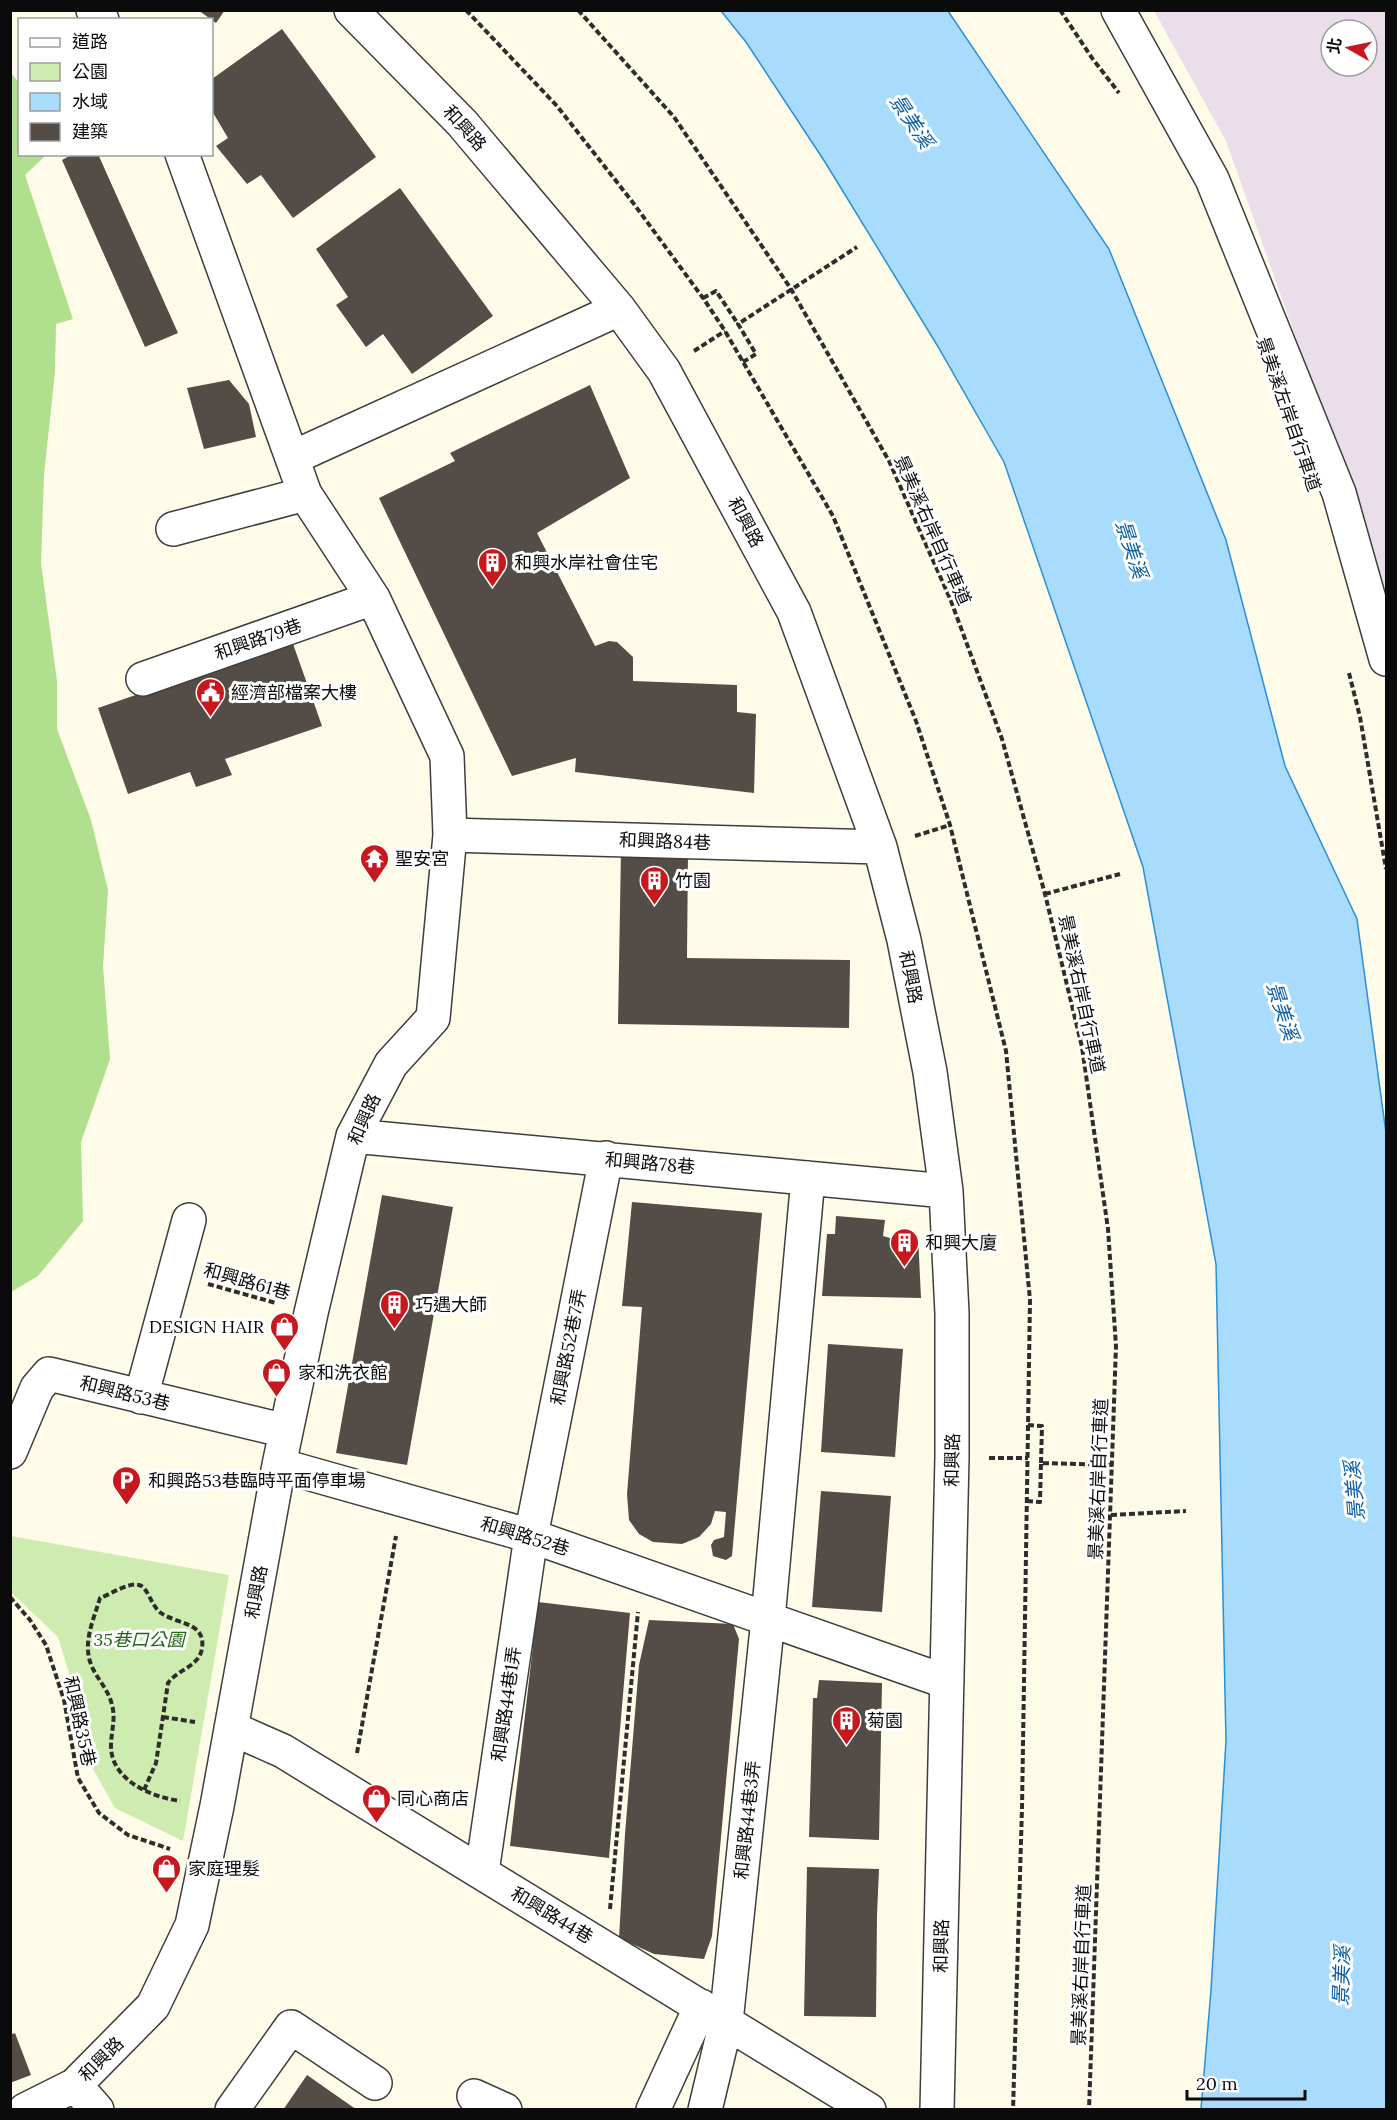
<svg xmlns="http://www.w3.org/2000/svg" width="1397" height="2120" viewBox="0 0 1397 2120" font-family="Lora,'Noto Sans TC',serif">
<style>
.industrial{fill:#eadeeb;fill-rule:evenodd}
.green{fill:#ceecaf}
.forest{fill:#b0df8d}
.water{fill:#a8dbfc;stroke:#298fd9;stroke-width:1.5}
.building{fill:#544c46}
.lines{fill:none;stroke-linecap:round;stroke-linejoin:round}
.minor-casing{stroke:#3e3e3e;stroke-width:36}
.path{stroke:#2d2d2d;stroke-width:4;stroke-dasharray:6 3;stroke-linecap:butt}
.minor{stroke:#fff;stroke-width:33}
.labels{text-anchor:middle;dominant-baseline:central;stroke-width:6;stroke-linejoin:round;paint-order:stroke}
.street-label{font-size:18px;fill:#0b0b0b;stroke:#fff}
.poi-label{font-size:18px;fill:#0b0b0b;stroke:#fff;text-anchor:start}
.park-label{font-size:18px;font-style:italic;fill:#266717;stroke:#fff}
.water-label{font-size:20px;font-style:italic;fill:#0b5fa6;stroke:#fff}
</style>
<rect width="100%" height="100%" fill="#fffbe9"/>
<path class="industrial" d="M1154,11h232v581l-160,-451zM1331,30h36v36h-36z"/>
<path class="green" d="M11,1536l218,39 -46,266 -68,-33 -23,-41 -16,-71 -18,-59 -47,-45z"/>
<path class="forest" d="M11,73l8,10 1,71 26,1 -21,20 48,144 -17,5 -1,48 -11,103 -3,88 16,118v48l34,91 17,70 -5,76 7,93 -29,83 2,79 -45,55 -27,16z"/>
<path class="water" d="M721,11h227l161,238 117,291 59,226 72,153 29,214v976h-185l10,-119 15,-249 -10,-477 -73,-397 -139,-405 -67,-117 -112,-183 -79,-120z"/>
<path class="building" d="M198,10h27l-9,13z
M282,29l94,128 -83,61 -32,-43 -14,9 -31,-38 12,-8 -16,-27v-32z
M73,154h25l80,179 -33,14 -83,-187z
M400,188l93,128 -81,58 -29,-40 -17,13 -30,-42 12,-8 -32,-48z
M229,380l20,24 7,33 -52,12 -17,-61z
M590,385l40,93 -93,55 58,113 14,-5 8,1 16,15v24l104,4v27l19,2 -2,79 -179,-21 1,-14 -64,18 -133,-278 76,-37 -5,-8z
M292,641l30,85 -97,33 7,16 -36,12 -6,-15 -62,22 -30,-86z
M621,850l67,1 -1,107 163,2 -1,68 -231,-4z
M382,1195l71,12 -46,258 -71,-12z
M632,1202l130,11 -30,343 -6,4 -13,-4 -2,-11 3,-5 10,-3 2,-25 -11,-1 -4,13 -12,13 -17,7 -29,-2 -14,-8 -10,-14 -2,-26 15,-187 -20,-1z
M836,1216l49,4 -2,16 7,2 28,-3 3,63 -99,-2 5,-62h8z
M828,1344l75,5 -8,108 -74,-5z
M821,1491l70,5 -9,116 -70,-5z
M538,1602l92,11 -21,245 -99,-12z
M649,1620l84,4 6,15 -27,297 -8,23 -50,-5 -35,-16 6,-104 14,-169z
M819,1680l63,3 -3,157 -70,-3 4,-139h4z
M807,1867l72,2 -2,46 -1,102 -72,-1z
M15,2033l16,42 -21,8v-48z
M307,2075l50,35h-74z"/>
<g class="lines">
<defs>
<path id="minor" d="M93,10l9,10
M351,10l111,113 157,186 45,62 130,241 86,235 24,93 26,132 16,119 6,122v144l-15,653
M1118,10l94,169 127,314 47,166
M292,458l327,-149
M173,529l132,-35
M143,679l230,-81
M450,835l430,12
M353,1136l593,55
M141,1397l48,-177
M10,1452l27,-64 12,-14 237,57
M279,1465l252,71 416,146
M231,1728l52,23 586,359
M482,1872l49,-336 75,-378
M75,2085l22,25
M474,2096l31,14
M25,2110l50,-25 78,-79 39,-81 25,-119 62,-341 32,-152 42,-177 38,-72 42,-46 17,-183 -3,-79 -74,-158 -68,-104 -123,-340
M232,2110l59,-83 84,56
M653,2110l48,-104
M705,2110l21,-88 42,-403 40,-441"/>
</defs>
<use href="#minor" class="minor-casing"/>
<path class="path" d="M466,10l91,96 74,94 72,98 22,33 108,185 83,205 34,104 56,226 24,249 -8,508 -9,302
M578,10l96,107 117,172 98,172 62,140 51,138 43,155 37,153 26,182 8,117 -27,764
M1060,10l32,48 27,35
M703,298l13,-7 22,33
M694,351l31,-20
M743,362l13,-8 -18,-30 119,-77
M1349,673l11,44 26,152
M915,836l35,-11
M1045,894l75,-20
M208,1284l68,19
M1028,1425l14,1 -1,37
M989,1458h39
M1027,1501l13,1 1,-39 72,2
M1111,1515l75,-4
M10,1597l20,23 16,25 18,55 14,78 21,35 29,22 42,14
M163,1717l32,5
M357,1753l39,-217
M144,1790l12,-27 12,-80c9,-13 32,-17 34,-35 4,-26 -26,-24 -41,-35 -10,-7 -13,-26 -22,-28 -10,-3 -28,9 -39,13 -7,24 -19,47 -7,71 6,12 16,22 19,36 4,14 -1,27 -1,41 0,34 40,51 69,55
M610,1909l28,-297"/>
<use href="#minor" class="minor"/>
</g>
<defs>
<symbol id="building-pin" viewBox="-11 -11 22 30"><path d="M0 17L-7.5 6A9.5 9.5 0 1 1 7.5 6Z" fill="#c6181d" stroke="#fff"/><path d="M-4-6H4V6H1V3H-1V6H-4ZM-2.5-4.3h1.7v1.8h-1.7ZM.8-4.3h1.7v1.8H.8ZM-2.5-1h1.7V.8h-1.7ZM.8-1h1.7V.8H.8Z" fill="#fff"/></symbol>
<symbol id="civic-pin" viewBox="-11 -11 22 30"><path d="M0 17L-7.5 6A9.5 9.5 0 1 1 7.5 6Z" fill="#c6181d" stroke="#fff"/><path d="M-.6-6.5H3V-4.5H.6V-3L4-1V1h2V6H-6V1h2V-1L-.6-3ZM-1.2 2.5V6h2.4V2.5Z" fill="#fff"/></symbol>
<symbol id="temple-pin" viewBox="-11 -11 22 30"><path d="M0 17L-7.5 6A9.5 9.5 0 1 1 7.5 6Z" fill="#c6181d" stroke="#fff"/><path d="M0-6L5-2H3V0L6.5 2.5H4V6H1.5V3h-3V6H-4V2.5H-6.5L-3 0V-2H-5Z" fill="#fff"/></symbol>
<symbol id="shop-pin" viewBox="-11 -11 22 30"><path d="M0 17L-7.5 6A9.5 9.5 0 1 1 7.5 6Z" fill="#c6181d" stroke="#fff"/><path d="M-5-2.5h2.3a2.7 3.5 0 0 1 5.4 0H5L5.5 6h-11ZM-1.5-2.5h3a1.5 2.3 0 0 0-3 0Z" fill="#fff"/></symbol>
<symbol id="parking-pin" viewBox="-11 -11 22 30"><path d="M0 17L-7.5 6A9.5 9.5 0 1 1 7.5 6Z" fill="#c6181d" stroke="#fff"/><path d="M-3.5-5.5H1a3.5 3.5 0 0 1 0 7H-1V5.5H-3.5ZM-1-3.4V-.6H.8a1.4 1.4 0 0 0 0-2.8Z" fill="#fff"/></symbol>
</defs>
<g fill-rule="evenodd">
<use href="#building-pin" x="476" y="546" width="33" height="45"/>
<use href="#civic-pin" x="194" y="676" width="33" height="45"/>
<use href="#temple-pin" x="358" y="842" width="33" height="45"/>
<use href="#building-pin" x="638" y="864" width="33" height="45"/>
<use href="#building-pin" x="888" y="1226" width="33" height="45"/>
<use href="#building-pin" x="378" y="1288" width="33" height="45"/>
<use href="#shop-pin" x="268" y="1310" width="33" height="45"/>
<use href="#shop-pin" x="260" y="1356" width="33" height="45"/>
<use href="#parking-pin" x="110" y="1464" width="33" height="45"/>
<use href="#building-pin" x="830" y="1704" width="33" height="45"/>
<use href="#shop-pin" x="360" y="1782" width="33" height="45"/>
<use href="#shop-pin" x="150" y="1852" width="33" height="45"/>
</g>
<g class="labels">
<g class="street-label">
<text transform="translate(465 128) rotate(48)">和興路</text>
<text transform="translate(1289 414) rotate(71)">景美溪左岸自行車道</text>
<text transform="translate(746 522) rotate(62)">和興路</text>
<text transform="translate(933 530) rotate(66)">景美溪右岸自行車道</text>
<text transform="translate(258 639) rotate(-19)">和興路79巷</text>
<text transform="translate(665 841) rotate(2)">和興路84巷</text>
<text transform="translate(911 977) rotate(79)">和興路</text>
<text transform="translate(1082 994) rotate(78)">景美溪右岸自行車道</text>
<text transform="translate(364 1119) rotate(-66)">和興路</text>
<text transform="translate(650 1163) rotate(5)">和興路78巷</text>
<text transform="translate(247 1281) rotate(16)">和興路61巷</text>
<text transform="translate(568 1347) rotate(-79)">和興路52巷7弄</text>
<text transform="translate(125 1393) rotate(14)">和興路53巷</text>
<text transform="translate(952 1460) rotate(-89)">和興路</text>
<text transform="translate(1098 1479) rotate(-88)">景美溪右岸自行車道</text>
<text transform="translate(525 1536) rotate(17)">和興路52巷</text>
<text transform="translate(256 1592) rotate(-80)">和興路</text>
<text transform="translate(506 1704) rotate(-82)">和興路44巷1弄</text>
<text transform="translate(80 1721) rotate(78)">和興路35巷</text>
<text transform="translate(747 1820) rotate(-84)">和興路44巷3弄</text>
<text transform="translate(552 1915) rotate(31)">和興路44巷</text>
<text transform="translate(941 1946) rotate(-89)">和興路</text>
<text transform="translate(1081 1965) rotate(-88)">景美溪右岸自行車道</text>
<text transform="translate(101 2059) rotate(-45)">和興路</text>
</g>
<g class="poi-label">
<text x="514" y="562">和興水岸社會住宅</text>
<text x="231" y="692">經濟部檔案大樓</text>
<text x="395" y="858">聖安宮</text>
<text x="675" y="880">竹園</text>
<text x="925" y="1242">和興大廈</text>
<text x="415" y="1304">巧遇大師</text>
<text x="264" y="1326" text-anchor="end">DESIGN HAIR</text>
<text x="298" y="1372">家和洗衣館</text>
<text x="148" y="1480">和興路53巷臨時平面停車場</text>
<text x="867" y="1720">菊園</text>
<text x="397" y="1798">同心商店</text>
<text x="188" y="1868">家庭理髮</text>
</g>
<g class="park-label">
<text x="139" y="1639">35巷口公園</text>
</g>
<g class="water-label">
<text transform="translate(912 121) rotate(56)">景美溪</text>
<text transform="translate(1132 549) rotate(72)">景美溪</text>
<text transform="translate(1283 1011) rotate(72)">景美溪</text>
<text transform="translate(1354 1491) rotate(-95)">景美溪</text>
<text transform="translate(1341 1976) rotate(-88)">景美溪</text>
</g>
</g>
<rect width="1397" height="2120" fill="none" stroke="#0b0b0b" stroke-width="24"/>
<rect x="18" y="18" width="195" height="138" fill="#ffffff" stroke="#9d9d9d" stroke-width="1.5"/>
<rect x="30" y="38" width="30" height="9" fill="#ffffff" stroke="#9d9d9d" stroke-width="1.5"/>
<text x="72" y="48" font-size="18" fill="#0b0b0b">道路</text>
<rect x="30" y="63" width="30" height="18" fill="#ceecaf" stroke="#9d9d9d" stroke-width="1.5"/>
<text x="72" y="78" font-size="18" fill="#0b0b0b">公園</text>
<rect x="30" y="93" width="30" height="18" fill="#a8dbfc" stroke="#9d9d9d" stroke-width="1.5"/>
<text x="72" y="108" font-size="18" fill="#0b0b0b">水域</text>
<rect x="30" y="123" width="30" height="18" fill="#544c46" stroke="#9d9d9d" stroke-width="1.5"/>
<text x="72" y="138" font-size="18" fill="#0b0b0b">建築</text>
<g transform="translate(1349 48) rotate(279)"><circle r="28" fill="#ffffff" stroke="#9d9d9d" stroke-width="1.5"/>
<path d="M0-4.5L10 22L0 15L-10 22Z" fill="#c6181d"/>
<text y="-9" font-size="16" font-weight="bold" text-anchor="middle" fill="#0b0b0b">北</text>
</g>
<path d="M1187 2090v9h118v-9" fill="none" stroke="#0b0b0b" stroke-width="3"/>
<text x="1196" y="2090" font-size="18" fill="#0b0b0b" stroke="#ffffff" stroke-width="4.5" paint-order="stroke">20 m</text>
</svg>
